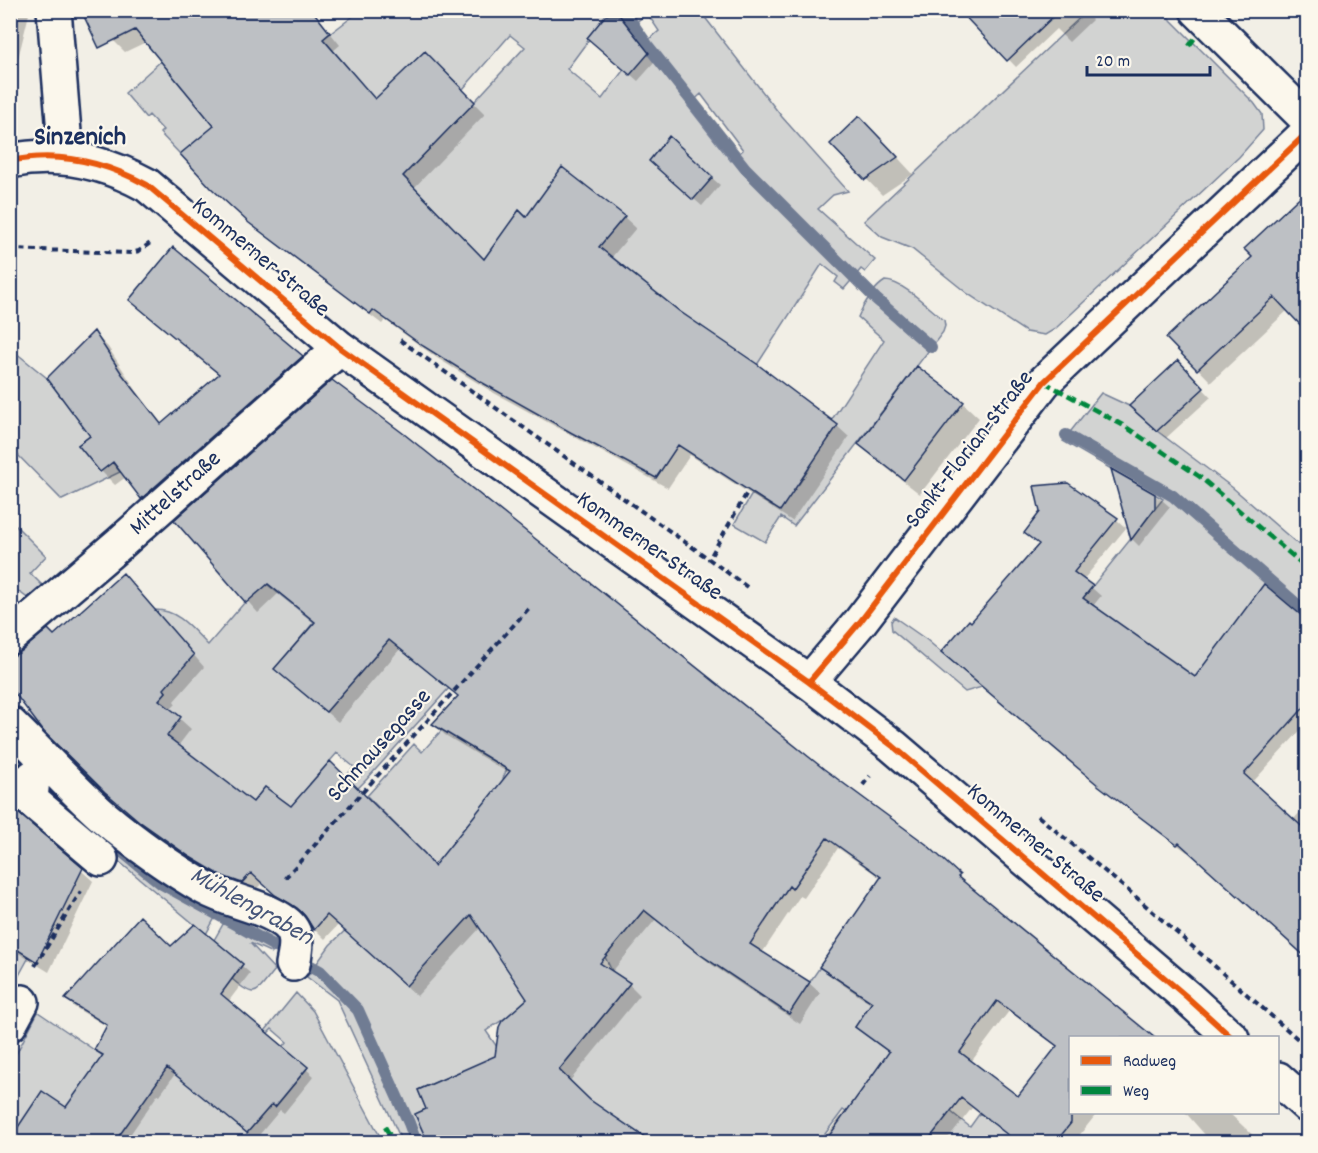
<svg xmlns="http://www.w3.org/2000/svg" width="1318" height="1153" viewBox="0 0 1318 1153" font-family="Dekko,sans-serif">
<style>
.green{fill:#d2d3d2;stroke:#768198;stroke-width:1.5;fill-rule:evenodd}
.shadow{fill:#0003;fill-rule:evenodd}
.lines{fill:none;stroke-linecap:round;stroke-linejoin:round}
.stream{stroke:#707b93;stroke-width:12}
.building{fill:#bdc0c4;stroke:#1b2f5e;stroke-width:1.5;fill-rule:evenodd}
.minor-casing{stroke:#1b2f5e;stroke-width:38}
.tertiary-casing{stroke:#1b2f5e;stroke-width:38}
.primary-casing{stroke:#1b2f5e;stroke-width:38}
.path{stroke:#1b2f5e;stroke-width:4;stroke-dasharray:6 4.5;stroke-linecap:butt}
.minor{stroke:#fbf7ec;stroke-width:33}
.tertiary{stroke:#fbf7ec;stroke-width:33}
.primary{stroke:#fbf7ec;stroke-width:33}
.quiet{stroke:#00873e;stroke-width:4.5;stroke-dasharray:9 4.5;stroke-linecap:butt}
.cycleway-casing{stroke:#fbf7ec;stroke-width:10}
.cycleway{stroke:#e8590c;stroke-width:6}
.labels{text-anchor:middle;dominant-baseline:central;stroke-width:4.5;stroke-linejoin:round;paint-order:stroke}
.street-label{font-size:24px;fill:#1b2f5e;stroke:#fbf7ec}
.water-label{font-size:26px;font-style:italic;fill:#465579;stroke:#fbf7ec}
.quarter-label{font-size:27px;font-weight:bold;fill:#1b2f5e;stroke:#fbf7ec}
</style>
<rect width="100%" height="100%" fill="#f2efe6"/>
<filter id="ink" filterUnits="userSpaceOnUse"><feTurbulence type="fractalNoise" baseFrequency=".0167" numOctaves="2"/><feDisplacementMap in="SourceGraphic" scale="12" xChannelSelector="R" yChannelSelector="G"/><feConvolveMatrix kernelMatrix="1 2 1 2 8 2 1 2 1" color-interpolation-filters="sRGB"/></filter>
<g filter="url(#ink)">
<path class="green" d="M360,11h250l-43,58 35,30 40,-54 17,-14 -12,-18 -17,15 -14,-17h84l82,106 66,74 -15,4 -15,14 57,51 -10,12 -4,-3 -17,20 -9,-7 3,-5 -16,-13 -65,101 -78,-54 -72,-58 -17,18 -70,-60 -38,51 -54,-27 15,-18 -40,-41 72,-75 50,-54 -15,-12 -47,54 -39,-37 -60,59 -16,-43 -25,-29zM701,94l42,56 -12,11 -43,-55z
M1087,11h75l92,92 8,11 1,16 -24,27 -184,172 -10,6 -19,-3 -58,-38 -56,-45 -30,-12 -18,-16z
M161,61l21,26 65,12 -67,55 -20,-21 3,-3 -14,-15 -3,3 -21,-25z
M885,281c18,0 44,27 59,39l1,6 -2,6 -149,194 -13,-9 -16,25 -31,-18 18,-30 21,13 18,-28 8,5 10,-15 -7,-4 82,-125 -26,-23c6,-13 14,-28 27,-36z
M10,348l37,30 44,57 -13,10 22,27 12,-10 8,10 -58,28 -51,-52z
M1101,393l28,13 28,25 76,57 74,64v69l-43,-37 -67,94 -114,-80 80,-99 -100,-58z
M10,520l36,36 -16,17 13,13 -14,13 -18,-13z
M263,581l51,41 -39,47 51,43 63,-72 60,48 -82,91 -59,60 -20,-35 -23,-17 -12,15 -110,-83 23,-27 -30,-35 6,-36 13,-11c24,0 37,19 53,35zM337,753l17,14 -27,31 -17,-14z
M894,617l33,23 55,47 -17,5 -73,-62 -1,-8z
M449,722l25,28 33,19 -4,9 39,28 -13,196 -43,29 20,29 -42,10 -46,20 8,19 -11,5 13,28h-27l-2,-7 -62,-135 -30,-23 23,-32 95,-91 -58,-58 47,-52 8,8z
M10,742l15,14 -2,23 -12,-12z
M122,840l99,67 -15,27 -96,-80z
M644,910l55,44 89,60 32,-47 52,35 -17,25 34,25 -30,69 -16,-11 -24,32h-167l-62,-42 -35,-34 13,-7 62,-76 -18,-12 -7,-14z
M230,912l47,17v22l-5,2 -22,-10 25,27c-19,23 -18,31 -43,9l11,-15 -29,-24z
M11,945l18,12 -18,33z
M296,993l17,18 70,131h-270l-47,-35 -55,31v-74l27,-52 114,77 16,-23 79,67 25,-29 4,2 32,-39 -25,-20 4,-5 -15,-13 -4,4 -3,-2z
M950,1111l20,16 10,-14 38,29h-92z"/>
<path class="shadow" d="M10,10h19v4l-19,77z
M101,10h211l28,35 -7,6 43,50 49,-47 60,60 -72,75 72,72 42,-42 35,-49 62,47 12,11 -25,30 67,54 159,114 12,11 -57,84 -102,-66 -22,33 -174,-95 -57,-35 -52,-38 -3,4 -119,-90 -39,-35 -8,-73 -70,-84 -21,10 -11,-11z
M612,10l9,6 34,46 -17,19 -49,-43z
M938,10h20l-11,10z
M961,10h122l9,10 -23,22 -13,-13 -40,38z
M875,133l38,41 -31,21 -50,-51z
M659,169l53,9 8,7 -18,21z
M1308,209l-20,101 -77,72 -43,-44z
M131,300l171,57 14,14 -160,141 -14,-14 -16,-21 -11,8 -14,-14 -9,-35 2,-103 14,14 28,43 26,34 57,-49 -74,-61z
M1178,362l33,35 -45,41 -27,-24z
M963,403l16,15 -59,76 -45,-35 -15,-15z
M1114,472l48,28 8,7 -31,39 -7,-7z
M1067,484l50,36 9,8 -43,52 18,16 -8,10 103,73 112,-56v99l-56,61 41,37 8,-9 7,6v143l-119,-109 -2,1 -78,-58 -157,-133 19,-36 69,-80 -14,-12z
M176,520l783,356 10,11 101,151v74h28l-24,30h-57l-45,-34 -27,34h-124l23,-30 2,2 44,-61 -22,-16 -11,-10 15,-22 -40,-28 -11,-10 61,-88 -44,-31 -34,50 -4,-2 -38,57 47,30 11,10 -20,31 -89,-60 -55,-45 -45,54 18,11 11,11 -71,87 -141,27 68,-52 33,-58 -48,-72 -64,69 -78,-72 -14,15 -10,-10 -7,-12 -20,-12 -26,-22 -9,10 -27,-11 -50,-32 -47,-37 -83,-82 8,-94 79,-52 71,82 -30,34 2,3 -6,6 21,19 -13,17 75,58 38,4 39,-45 105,104 75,-93 -65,-39 -11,-11 25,-27 -59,-48 -62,73 -51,-43 29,-56 -37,-30 -21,20zM1009,1011l49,36 -40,51 -47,-36z
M10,807l83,74 -44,91 -39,-24z
M195,926l55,47 -22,29 86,74 -30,37 -4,-3 -25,30 -80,-66 -15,21 -2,-1 -33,48h-108l50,-32 36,-53 -7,-7 12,-23 -34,-20 -7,-8 104,-51z
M1185,1112h43l32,30h-60l6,-6z"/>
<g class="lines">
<path class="stream" d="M623,10l25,36 97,122 131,131 55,48
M1066,435l107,61 135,118
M10,752l52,47
M104,837l58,47 158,87 38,39 51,113 7,19"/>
</g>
<path class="building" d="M81,10h231l18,23 -7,6 52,60 50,-48 50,51 -72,74 81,83 35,-49 7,7 36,-50 63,49 -26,31 80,64 78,53 81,61 -58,86 -102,-66 -22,33 -84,-45 -91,-51 -58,-36 -50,-36 -3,4 -121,-91 -38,-35 -31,-34 34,-28 -79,-96 -36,18z
M959,10h101l-53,51z
M605,16h15l29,37 -19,22 -43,-37z
M859,116l39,41 -33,23 -35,-36z
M669,136l44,41 -20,23 -44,-39z
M1308,189v144l-34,-36 -77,73 -31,-32 86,-81 -8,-8z
M173,247l130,109 -162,143 -28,-37 -13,10 -22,-27 12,-9 -43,-58 47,-47 28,43 39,50 58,-50 -90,-74z
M1178,360l26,28 -47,43 -28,-25z
M917,366l47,36 -60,78 -46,-36z
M332,380l72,54 420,335 102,75 34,31 -2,2 197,161h-84v85l-16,20h-37l-57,-45 -35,45h-102l65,-91 -34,-25 17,-25 -53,-35 62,-90 -54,-39 -35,51 -3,-3 -39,58 60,38 -21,32 -91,-61 -54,-43 -44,53 30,20 -71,87 31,30 63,43h-225l-13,-29 11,-5 -8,-19 77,-34 4,-29 3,-6 25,-22 -56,-84 -65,71 -79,-71 -13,15 -9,-14 -8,-8 -22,-13 -24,-22 -9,10 -20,-7 -32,-19 -51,-36 -34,-29 -61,-60 -34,-45v-28l38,-30 6,6 69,-62 71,82 -30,34 2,3 -7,8 22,17 -14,19 86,66 12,-15 26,19 39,-45 95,93 9,12 76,-95 -78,-47 26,-28 -69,-56 -63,72 -52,-43 41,-47 -47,-38 -22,19 -72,-83zM997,1001l60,45 -39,50 -58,-44z
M1111,469l44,25v14l-24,32z
M1068,483l50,35 -44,54 19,14 -10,12 112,79 69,-93 44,37v82l-64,71 64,58v127l-129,-116 -2,2 -78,-59 -158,-134 28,-32 2,2 68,-78 -15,-11 16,-21 -6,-26z
M10,806l73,62 -46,94 -27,-17z
M140,916l31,30 24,-22 48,40 -22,30 87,73 -33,40 -3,-3 -25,29 -80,-65 -51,72 3,3h-109v-4l32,-48 24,16 37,-52 -9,-5 13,-25 -42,-26z"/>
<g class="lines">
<defs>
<path id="minor" d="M1197,10l111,110
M10,637l109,-93 221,-196
M809,682l51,-60 184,-240 264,-250
M10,724c32,31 61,64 94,93 28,24 69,53 101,71 25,14 57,17 80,34 15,11 11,27 8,42
M10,780l21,20 2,-23
M31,800l70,59
M10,1024l12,-22"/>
<path id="tertiary" d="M54,10l12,147"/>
<path id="primary" d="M10,161c48,-10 95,1 137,24l193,163 469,334 84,64 294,251 45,41
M1278,1079l30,27"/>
</defs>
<use href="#minor" class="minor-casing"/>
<use href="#tertiary" class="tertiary-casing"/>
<use href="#primary" class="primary-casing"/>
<path class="path" d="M10,249l121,4 8,-2 14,-10
M400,340l309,219
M747,587l-38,-28 39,-68
M863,785l7,-9
M1038,816l98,81 172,151
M285,878l245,-271
M35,966l46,-75"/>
<use href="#minor" class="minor"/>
<use href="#tertiary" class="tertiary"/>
<use href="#primary" class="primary"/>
<path class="quiet" d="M1189,46l8,-11
M1044,382l82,45 74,50 108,92
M385,1127l9,15"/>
<defs>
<path id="cycleway" d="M10,161c48,-10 95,1 137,24l193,163 469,334 84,64 294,251 45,41
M809,682l51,-60 184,-240 264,-250"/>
</defs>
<use href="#cycleway" class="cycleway-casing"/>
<use href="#cycleway" class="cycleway"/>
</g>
</g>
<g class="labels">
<g class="street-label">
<text transform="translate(260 258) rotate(40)">Kommerner Straße</text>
<text transform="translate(970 450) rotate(-52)">Sankt-Florian-Straße</text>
<text transform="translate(176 494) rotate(-42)">Mittelstraße</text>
<text transform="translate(649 547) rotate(35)">Kommerner Straße</text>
<text transform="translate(380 746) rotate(-48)">Schmausegasse</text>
<text transform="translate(1035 844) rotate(40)">Kommerner Straße</text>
</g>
<g class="water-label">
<text transform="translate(251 907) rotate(29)">Mühlengraben</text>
</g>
<g class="quarter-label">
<text x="80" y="138">Sinzenich</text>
</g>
</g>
<rect width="1318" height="1153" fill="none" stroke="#fbf7ec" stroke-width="36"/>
<rect x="18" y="18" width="1282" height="1117" fill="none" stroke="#1b2f5e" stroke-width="2" filter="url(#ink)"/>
<rect x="1069" y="1036" width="210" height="78" fill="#fbf7ec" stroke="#a1a7b3" stroke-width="1.5"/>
<rect x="1081" y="1056" width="30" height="9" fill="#e8590c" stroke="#a1a7b3" stroke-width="1.5"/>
<text x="1123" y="1066" font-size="18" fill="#1b2f5e">Radweg</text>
<rect x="1081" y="1086" width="30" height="9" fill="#00873e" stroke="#a1a7b3" stroke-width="1.5"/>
<text x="1123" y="1096" font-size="18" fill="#1b2f5e">Weg</text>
<path d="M1087 66v9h123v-9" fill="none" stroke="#1b2f5e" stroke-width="3"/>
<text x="1096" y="66" font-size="18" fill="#1b2f5e" stroke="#fbf7ec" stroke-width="4.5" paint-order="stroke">20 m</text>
</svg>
